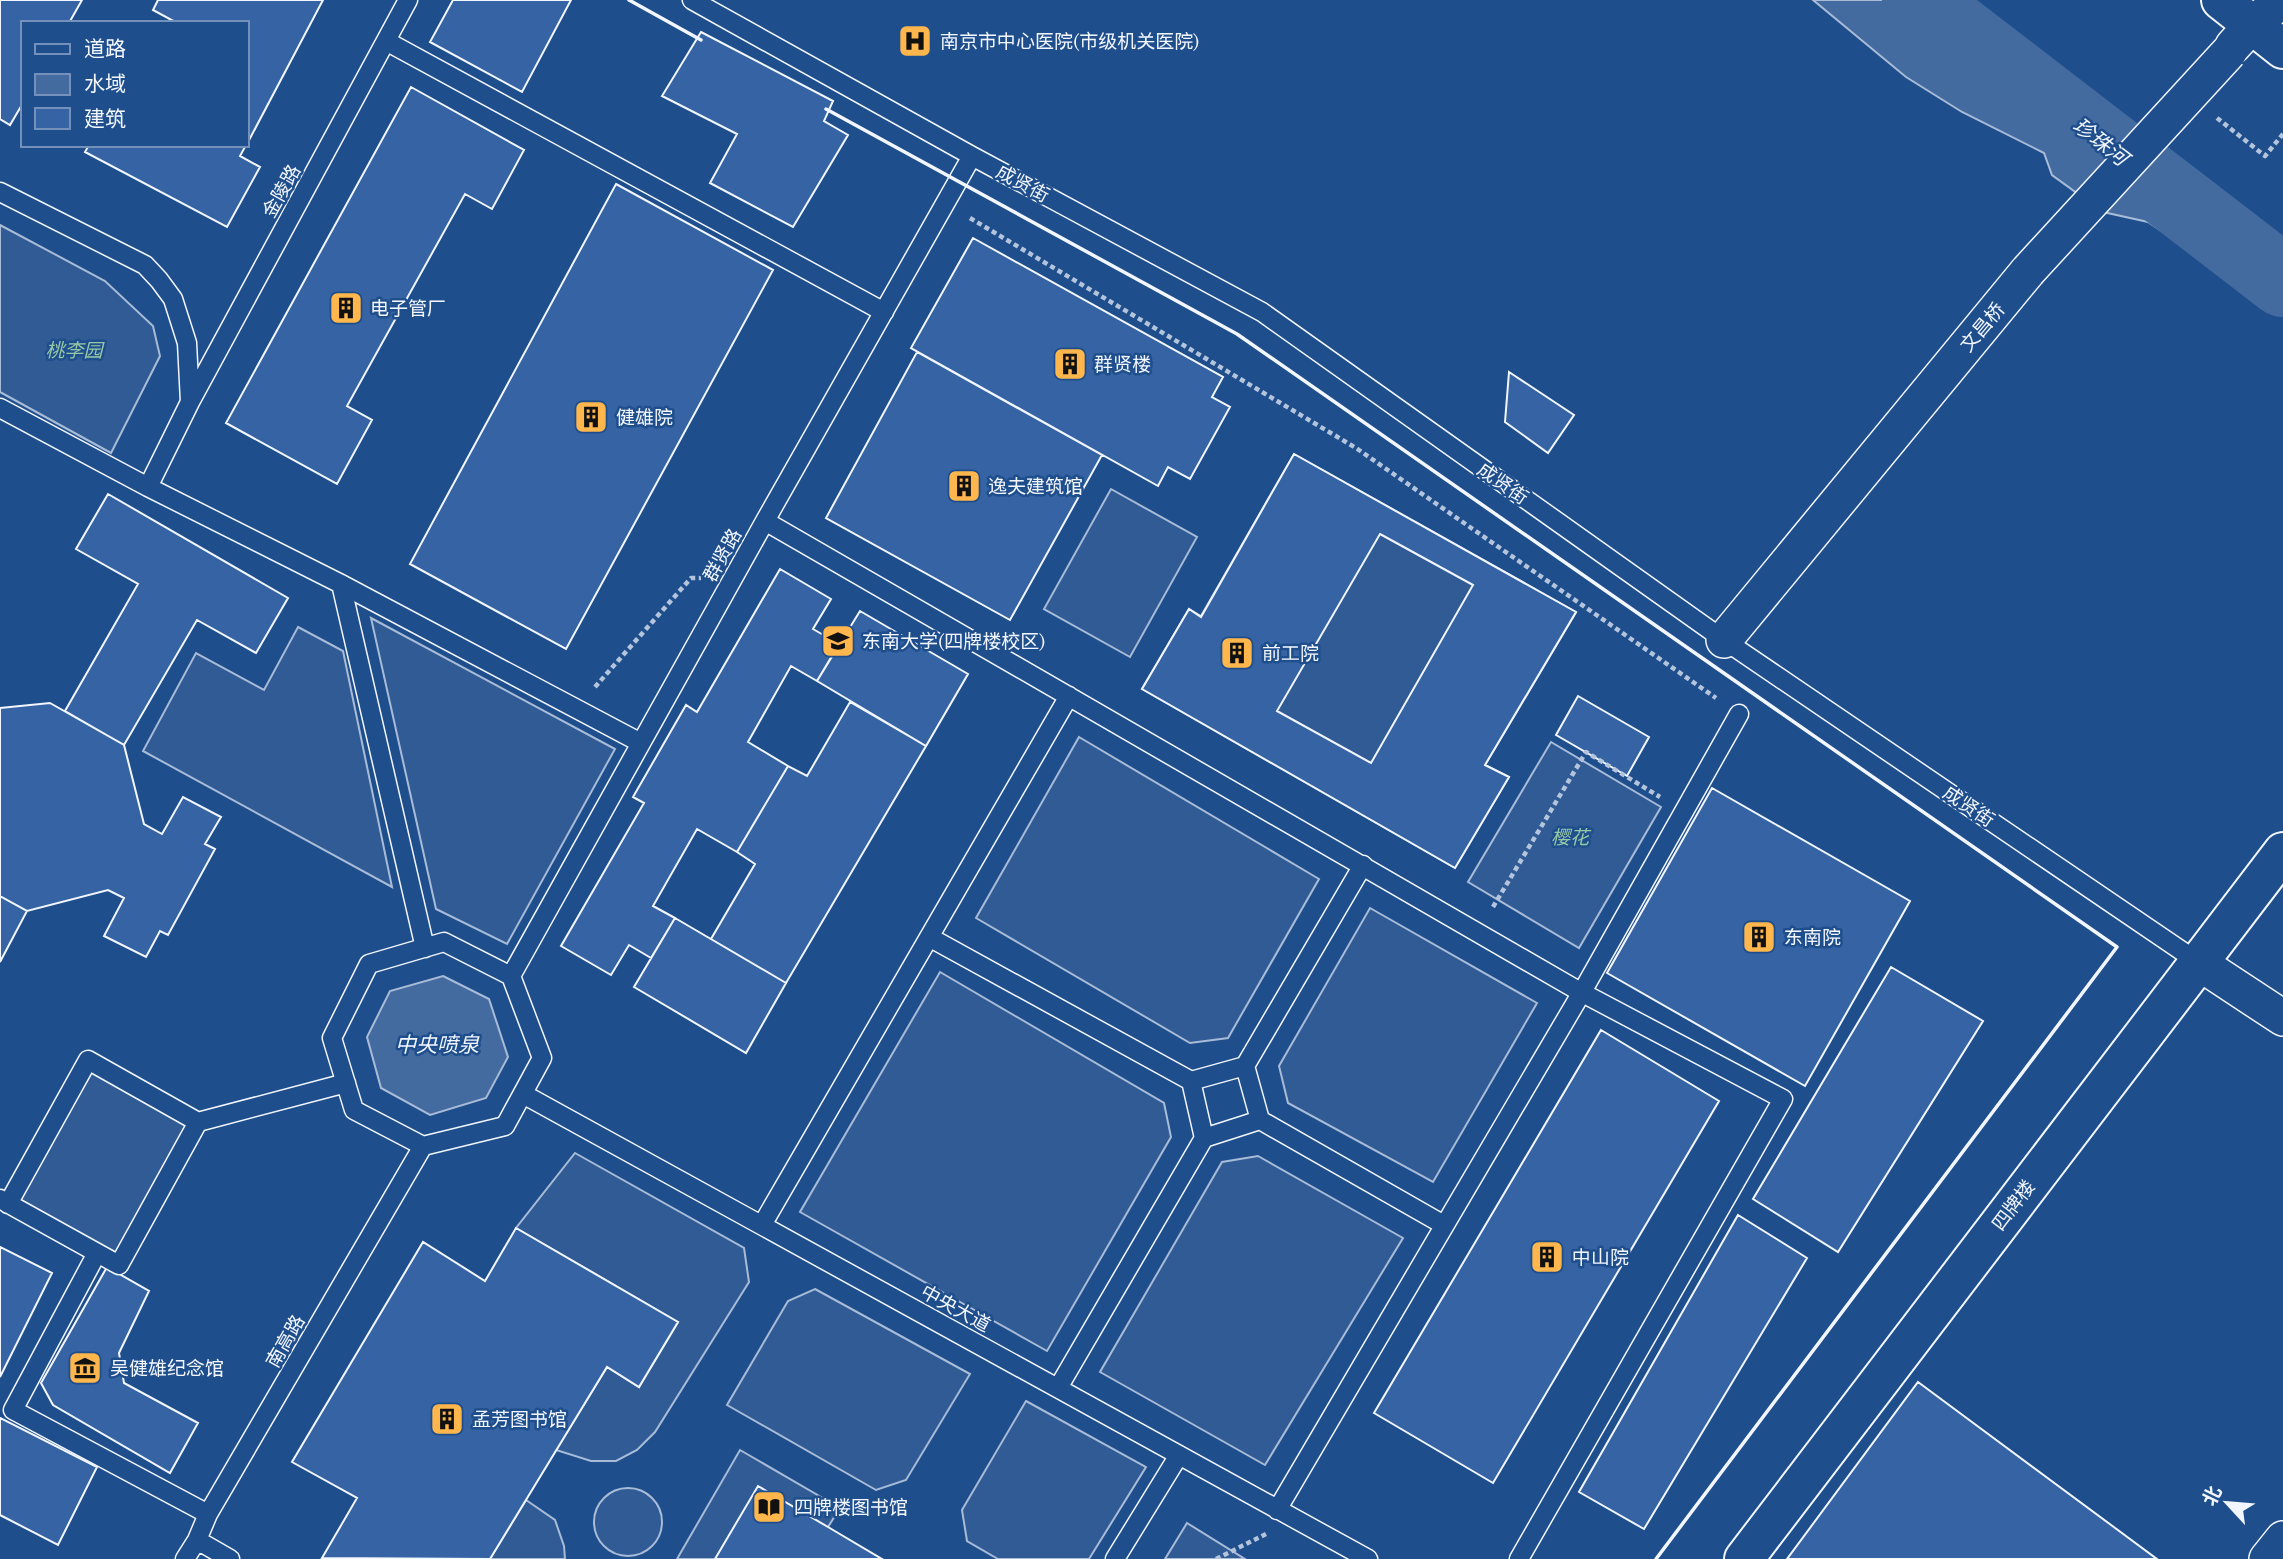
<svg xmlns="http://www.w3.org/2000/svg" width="2283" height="1559" viewBox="0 0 2283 1559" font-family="'IBM Plex Serif','Noto Sans SC',serif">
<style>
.built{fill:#305b95;stroke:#a8bbd7;stroke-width:2}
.water{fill:#446ba0;stroke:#a8bbd7;stroke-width:2}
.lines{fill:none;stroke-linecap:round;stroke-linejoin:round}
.river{stroke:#446ba0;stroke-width:72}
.building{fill:#3563a3;stroke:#f2f6ff;stroke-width:2;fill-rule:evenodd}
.service-casing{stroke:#f2f6ff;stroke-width:21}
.minor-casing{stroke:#f2f6ff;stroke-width:38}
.tertiary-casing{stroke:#f2f6ff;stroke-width:42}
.secondary-casing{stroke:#f2f6ff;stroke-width:42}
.path{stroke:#b3c4dc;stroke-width:4.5;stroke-dasharray:5 3.5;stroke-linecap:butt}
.service{stroke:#1f4e8c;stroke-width:18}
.minor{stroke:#1f4e8c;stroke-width:35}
.tertiary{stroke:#1f4e8c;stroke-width:38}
.secondary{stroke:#1f4e8c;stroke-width:38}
.minor-bridge-casing{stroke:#f2f6ff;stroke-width:38;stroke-linecap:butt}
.minor-bridge{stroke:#1f4e8c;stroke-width:35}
.wall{stroke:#f2f6ff;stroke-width:3.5}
.labels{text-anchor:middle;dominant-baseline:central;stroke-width:5;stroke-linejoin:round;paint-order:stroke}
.poi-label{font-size:19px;fill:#f2f6ff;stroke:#1f4e8c;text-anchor:start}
.street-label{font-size:19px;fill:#f2f6ff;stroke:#1f4e8c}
.park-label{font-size:19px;font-style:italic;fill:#97c8a6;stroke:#1f4e8c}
.water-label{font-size:21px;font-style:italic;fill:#f2f6ff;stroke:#1f4e8c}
</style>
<rect width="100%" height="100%" fill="#1f4e8c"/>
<path class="built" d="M0,225l105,56 48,45 7,30 -49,97 -111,-61z
M1294,454l282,158 -91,153 24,12 -54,91 -313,-179 47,-80 12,7z
M1111,489l86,48 -67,120 -86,-48z
M371,618l244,131 -108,195 -71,-35z
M298,627l45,24 49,236 -249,-136 53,-98 68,37z
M1079,737l240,142 -91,159 -38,5 -214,-125z
M1551,742l110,65 -82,141 -111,-66z
M1370,908l167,95 -104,179 -145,-79 -9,-37z
M940,972l224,131 7,34 -124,214 -247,-139z
M88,1060l110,62 -79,143 -111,-61z
M575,1153l169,95 5,34 -94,150 -18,18 -21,11h-25l-35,-11 51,-83 32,20 39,-65 -162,-94z
M1258,1156l145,82 -138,227 -165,-93 122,-210z
M815,1289l155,85 -64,106 -30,10 -149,-85 61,-104z
M1026,1401l120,66 -57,92h-91l-31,-18 -5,-31z
M740,1450l100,58 -12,19 -113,32h-38z
M594 1522a34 34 0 1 1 68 0a34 34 0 1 1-68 0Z
M526,1500l29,20 9,26 1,13h-75z
M1187,1523l58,36h-80z"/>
<path class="water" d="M1813,0h83l80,59 193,112 114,78v65l-135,-92 -45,-10 -51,-37 -8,-22 -82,-41 -56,-35z
M443,976l46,23 19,58 -22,41 -56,17 -49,-27 -14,-51 23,-46z"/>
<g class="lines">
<path class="river" d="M1918,0l365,281"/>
</g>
<path class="building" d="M0,0h82l-13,23h-46v80l-13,22 -10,-6z
M158,0h165l-76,144v-121h-70l-24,-13z
M453,0h118l-49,92 -92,-50z
M701,32l132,69 -9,20 24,14 -55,92 -83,-44 27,-49 -75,-38z
M411,87l113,63 -32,59 -27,-15 -118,212 25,14 -35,64 -111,-61z
M89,145h157l-6,11 20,11 -33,60 -142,-75z
M616,184l157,86 -207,379 -156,-85z
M973,238l250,139 -11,20 18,10 -40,72 -22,-12 -10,19 -247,-138z
M917,352l185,103 -92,165 -184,-102z
M1509,372l65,43 -26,38 -43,-31z
M1294,454l282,158 -91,153 24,12 -54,91 -313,-179 47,-80 12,8zM1380,534l93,51 -102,178 -94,-52z
M108,494l180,104 -32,55 -59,-33 -73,125 -59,-34 73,-127 -62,-35z
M780,569l51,30 -18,30 26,15 -22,37 -26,-15 -43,76 40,24 -51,86 -40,-23 -44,77 22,12 -24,40 -22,-13 -18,30 -50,-29 83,-143 -11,-6 53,-92 11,7z
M860,611l108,63 -42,72 -109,-65z
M1578,696l71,41 -22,39 -71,-41z
M850,702l76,44 -140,237 -75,-44 44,-75 -18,-12 51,-86 19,10z
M50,703l74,42 20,79 18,10 21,-37 38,20 -16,27 10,5 -47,86 -8,-4 -14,26 -42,-21 20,-38 -16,-8 -81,21 -27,-15v-188z
M1712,788l198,113 -105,185 -198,-113z
M0,896l27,15 -27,51z
M675,918l111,65 -40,70 -112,-66z
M1891,967l92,54 -145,231 -85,-53z
M1601,1030l118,71 -226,382 -119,-70z
M1738,1215l69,43 -163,271 -65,-37z
M516,1228l162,94 -39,65 -32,-20 -117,192 -168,-1 35,-60 -65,-36 131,-220 62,39z
M0,1247l52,26 -52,104z
M107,1267l42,24 -30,62 5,30 74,40 -28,50 -117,-68 -12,-22z
M1918,1382l239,177h-370z
M0,1418l97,49 -39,78 -58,-30z
M758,1486l70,41 54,32h-167z"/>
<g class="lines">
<defs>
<path id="service" d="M692,0l280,156 290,156 462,328 474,322
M386,41l498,271
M0,192l145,73 14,15 14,19 14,44 3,59 -42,85
M190,402l218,-402
M0,408l148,79 193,97 300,159
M765,521l812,469 206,109 -264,460
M341,584l84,364
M929,937l262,144 54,-15 118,-201
M444,942l67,34 31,82 -37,68 -82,20 -69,-36 -22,-72 37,-74z
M511,976l254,-455 207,-365
M1245,1066l15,54 184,105
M1191,1081l13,57
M523,1094l845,465
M198,1122l148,-39
M0,1199l119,66 79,-143 -110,-62 -80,144
M762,1225l307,-529
M97,1253l-84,157 195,104
M1058,1388l146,-250 56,-18
M1277,1510l305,-518 157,-278
M197,1540l33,19
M185,1559l12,-19 11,-26 215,-368
M1115,1559l64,-104"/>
<path id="minor" d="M2233,46l19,-21 30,-25
M1724,640l304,-369
M2198,962l85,56
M2267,1559l16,-20"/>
<path id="tertiary" d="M1744,1559l539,-707"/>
<path id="secondary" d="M2221,0l62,49"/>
</defs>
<use href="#service" class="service-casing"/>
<use href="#minor" class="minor-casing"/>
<use href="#tertiary" class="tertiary-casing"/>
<use href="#secondary" class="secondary-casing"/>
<path class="path" d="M2217,118l48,38 18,-22
M970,218l386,230 360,250
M595,687l96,-109h10
M1493,907l93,-155 74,45
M1216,1559l50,-25"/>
<use href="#service" class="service"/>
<use href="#minor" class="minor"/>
<use href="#tertiary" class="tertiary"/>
<use href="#secondary" class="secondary"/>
<defs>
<path id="minor-bridge" d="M2028,271l201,-219"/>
</defs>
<use href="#minor-bridge" class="minor-bridge-casing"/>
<use href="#minor-bridge" class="minor-bridge"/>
<path class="wall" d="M629,0l72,40
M826,109l411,225 880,613 -461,612"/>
</g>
<defs>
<symbol id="hospital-square" viewBox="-11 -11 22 22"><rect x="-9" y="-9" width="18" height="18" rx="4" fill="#ffb74d" stroke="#1f4e8c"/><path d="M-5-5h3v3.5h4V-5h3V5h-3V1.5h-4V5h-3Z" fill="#111"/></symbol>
<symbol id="building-square" viewBox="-11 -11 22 22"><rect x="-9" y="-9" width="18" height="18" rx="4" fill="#ffb74d" stroke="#1f4e8c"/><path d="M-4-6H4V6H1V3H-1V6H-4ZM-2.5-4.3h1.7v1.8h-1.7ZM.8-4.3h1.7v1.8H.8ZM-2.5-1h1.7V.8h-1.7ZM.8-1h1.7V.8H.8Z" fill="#111"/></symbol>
<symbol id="university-square" viewBox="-11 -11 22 22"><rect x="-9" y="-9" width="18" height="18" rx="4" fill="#ffb74d" stroke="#1f4e8c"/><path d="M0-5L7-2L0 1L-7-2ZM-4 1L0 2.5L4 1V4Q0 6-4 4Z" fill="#111"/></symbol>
<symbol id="museum-square" viewBox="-11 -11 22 22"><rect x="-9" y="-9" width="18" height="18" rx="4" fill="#ffb74d" stroke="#1f4e8c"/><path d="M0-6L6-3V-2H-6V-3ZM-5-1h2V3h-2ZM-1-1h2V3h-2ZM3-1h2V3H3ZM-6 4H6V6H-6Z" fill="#111"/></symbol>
<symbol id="library-square" viewBox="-11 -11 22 22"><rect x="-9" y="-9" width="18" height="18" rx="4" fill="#ffb74d" stroke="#1f4e8c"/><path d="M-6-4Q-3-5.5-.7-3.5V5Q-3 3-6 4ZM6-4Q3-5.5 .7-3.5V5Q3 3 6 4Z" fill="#111"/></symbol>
</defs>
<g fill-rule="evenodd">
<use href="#hospital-square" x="896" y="22" width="38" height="38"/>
<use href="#building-square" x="327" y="289" width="38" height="38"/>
<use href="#building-square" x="1051" y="345" width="38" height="38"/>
<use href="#building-square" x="572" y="398" width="38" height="38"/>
<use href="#building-square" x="945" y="467" width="38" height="38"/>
<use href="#university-square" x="819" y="622" width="38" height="38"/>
<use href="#building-square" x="1218" y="634" width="38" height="38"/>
<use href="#building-square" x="1740" y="918" width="38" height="38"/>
<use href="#building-square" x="1528" y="1238" width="38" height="38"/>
<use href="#museum-square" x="66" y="1349" width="38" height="38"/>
<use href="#building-square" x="428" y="1400" width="38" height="38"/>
<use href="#library-square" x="750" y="1488" width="38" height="38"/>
</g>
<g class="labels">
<g class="poi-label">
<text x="940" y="41">南京市中心医院(市级机关医院)</text>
<text x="370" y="308">电子管厂</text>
<text x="1094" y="364">群贤楼</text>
<text x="616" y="417">健雄院</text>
<text x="988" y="486">逸夫建筑馆</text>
<text x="862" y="641">东南大学(四牌楼校区)</text>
<text x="1262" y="653">前工院</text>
<text x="1784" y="937">东南院</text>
<text x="1572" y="1257">中山院</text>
<text x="110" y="1368">吴健雄纪念馆</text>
<text x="472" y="1419">孟芳图书馆</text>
<text x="794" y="1507">四牌楼图书馆</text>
</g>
<g class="street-label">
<text transform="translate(1023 183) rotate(28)">成贤街</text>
<text transform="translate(281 191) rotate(-61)">金陵路</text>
<text transform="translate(1982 327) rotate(-50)">文昌桥</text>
<text transform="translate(1503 483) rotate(35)">成贤街</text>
<text transform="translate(722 555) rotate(-61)">群贤路</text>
<text transform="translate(1969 806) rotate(34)">成贤街</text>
<text transform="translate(2013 1205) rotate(-53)">四牌楼</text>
<text transform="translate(956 1308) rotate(29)">中央大道</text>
<text transform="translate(285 1341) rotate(-60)">南高路</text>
</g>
<g class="park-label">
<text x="74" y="350">桃李园</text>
<text x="1570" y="837">樱花</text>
</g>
<g class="water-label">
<text transform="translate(2101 141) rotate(38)">珍珠河</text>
<text x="437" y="1044">中央喷泉</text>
</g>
</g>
<rect x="21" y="21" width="228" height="126" fill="#1f4e8c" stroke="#7391ba" stroke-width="2"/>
<rect x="35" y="44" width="35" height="10" fill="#1f4e8c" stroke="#7391ba" stroke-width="2"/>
<text x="84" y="56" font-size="21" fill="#f2f6ff">道路</text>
<rect x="35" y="74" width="35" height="21" fill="#446ba0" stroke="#7391ba" stroke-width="2"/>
<text x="84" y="91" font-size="21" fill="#f2f6ff">水域</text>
<rect x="35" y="108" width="35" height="21" fill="#3563a3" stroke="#7391ba" stroke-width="2"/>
<text x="84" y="126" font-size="21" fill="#f2f6ff">建筑</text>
<g transform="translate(2227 1503) rotate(296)" stroke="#1f4e8c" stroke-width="5" paint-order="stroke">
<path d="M0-5L12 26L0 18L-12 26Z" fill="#f2f6ff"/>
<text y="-10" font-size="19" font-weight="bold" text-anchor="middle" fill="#f2f6ff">北</text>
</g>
</svg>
